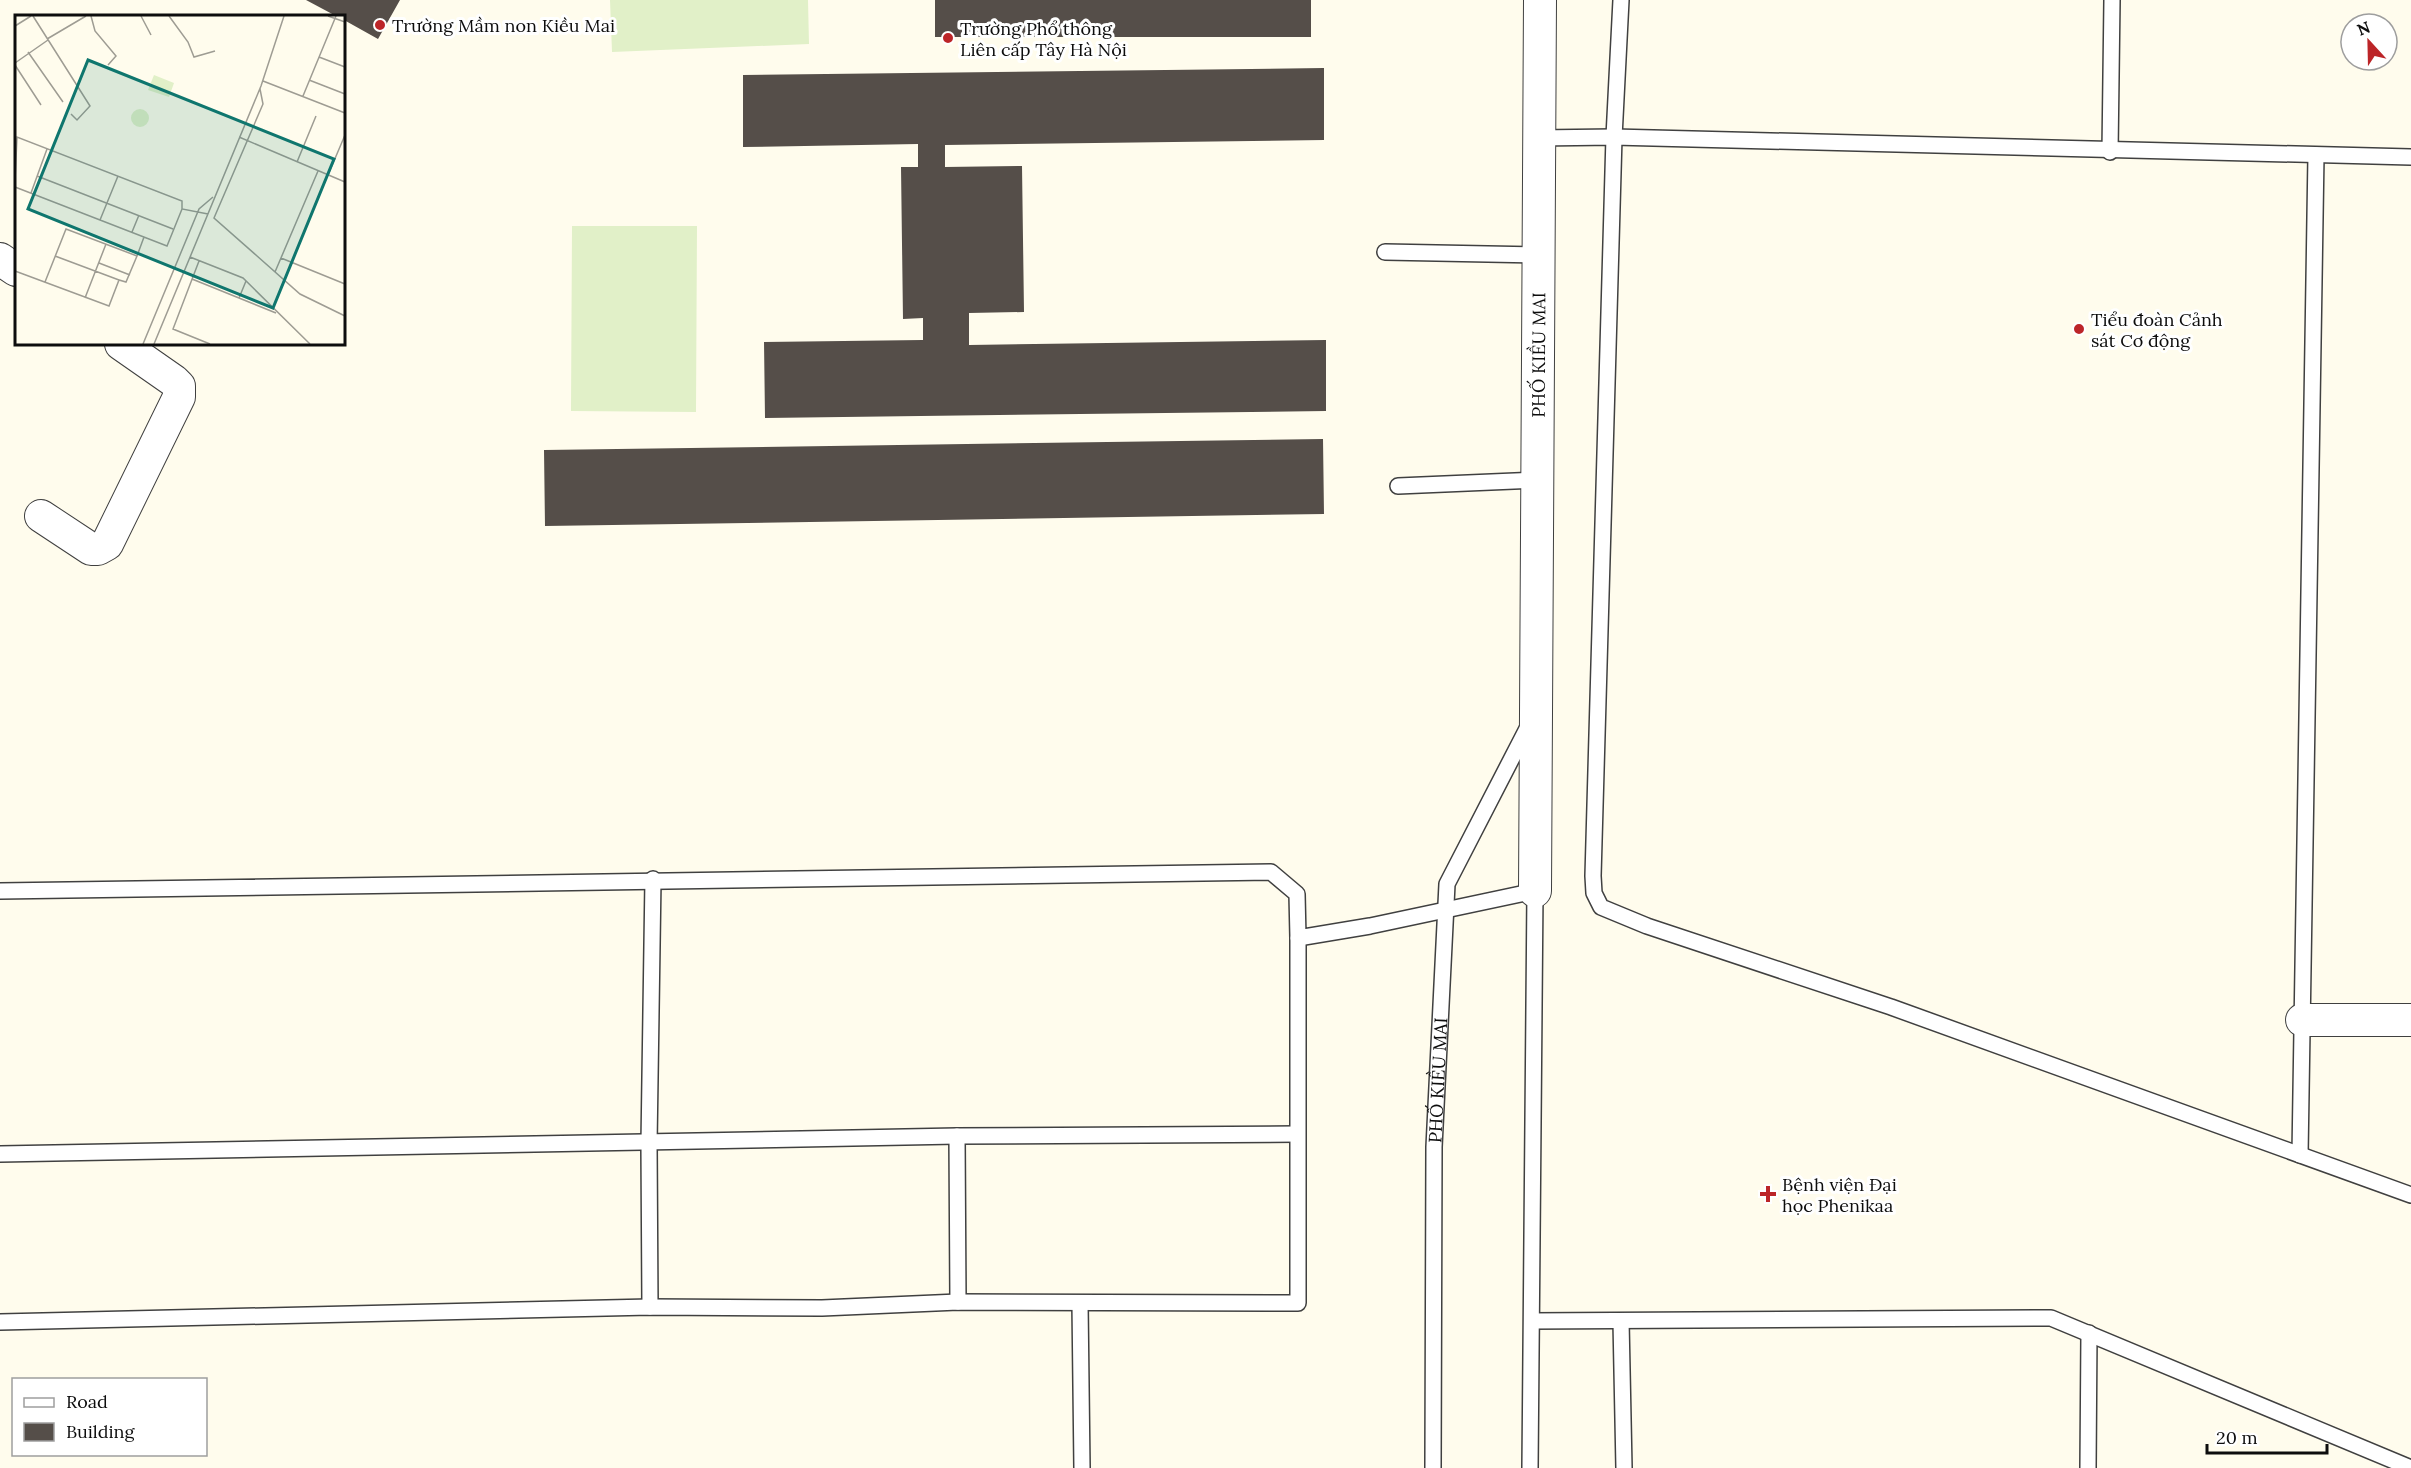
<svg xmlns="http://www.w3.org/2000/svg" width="2411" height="1468" viewBox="0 0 2411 1468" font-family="Lora,serif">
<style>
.pitch{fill:#e1f0c8}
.building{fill:#554e49}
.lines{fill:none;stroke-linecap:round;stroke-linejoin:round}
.lane-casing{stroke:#404040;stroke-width:18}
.street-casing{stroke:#404040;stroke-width:34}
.lane{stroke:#fff;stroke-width:15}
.street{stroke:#fff;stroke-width:32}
.poi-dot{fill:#bc2528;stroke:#fff;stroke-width:2}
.labels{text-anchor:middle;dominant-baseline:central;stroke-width:6;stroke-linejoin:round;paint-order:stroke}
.poi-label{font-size:18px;fill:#0d0d0d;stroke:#fff;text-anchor:start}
.street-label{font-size:18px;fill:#0d0d0d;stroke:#fff}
.inset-road{fill:none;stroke:#9e9c93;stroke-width:1.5}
.view{fill:#0f766e;fill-opacity:0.15;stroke:#0f766e;stroke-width:3}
.inset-edge{fill:none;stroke:#0d0d0d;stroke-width:3}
</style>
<rect width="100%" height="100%" fill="#fffced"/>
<path class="pitch" d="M610,0h198l1,44 -197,8z
M572,226h125l-1,186 -125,-1z"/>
<path class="building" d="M306,0h94l-22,39 -34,-19v-4h-8z
M935,0h376v37h-376z
M1324,68v72l-379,5v22l77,-1 2,146 -55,1v32l357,-5v71l-561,7 -1,-76 159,-2v-22l-20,1 -2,-152h17v-23l-175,3v-72z
M1323,439l1,75 -779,12 -1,-76z"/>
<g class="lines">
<defs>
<g id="lane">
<path d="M1621,0l-7,137 -21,739 1,17 7,14 46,19 244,81 520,188"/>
<path d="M1537,138l77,-1 797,20"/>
<path d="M2110,152l2,-152"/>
<path d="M1385,252l155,3"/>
<path d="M1398,486l138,-6"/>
<path d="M0,891l1271,-19 26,22 1,44 72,-12 165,-35 -5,577"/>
<path d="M957,1136l1,166"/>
<path d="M0,1154l957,-18 340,-2"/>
<path d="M2300,1155l16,-1000"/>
<path d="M1080,1303l2,165"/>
<path d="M650,1307l-1,-163 4,-265"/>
<path d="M1532,1321l519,-3 360,150"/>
<path d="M1621,1321l3,147"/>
<path d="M0,1322l650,-15 172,1 136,-6 340,1v-365"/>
<path id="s1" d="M1433,1468l1,-321 13,-263 83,-161"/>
<path d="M2088,1468l1,-135"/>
</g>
<g id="street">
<path d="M0,259l16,11"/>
<path d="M41,516l50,33h7l9,-5 72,-147v-11l-5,-5 -53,-37"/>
<path id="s2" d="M1535,891l5,-891"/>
<path d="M2302,1020h109"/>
</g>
</defs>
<use href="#lane" class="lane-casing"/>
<use href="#street" class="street-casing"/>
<use href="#lane" class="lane"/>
<use href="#street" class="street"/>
</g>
<g class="poi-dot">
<circle cx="380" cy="25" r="6"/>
<circle cx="948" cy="38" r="6"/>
<circle cx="2079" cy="329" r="6"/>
<path d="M1765 1185h6v6h6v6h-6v6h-6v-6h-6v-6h6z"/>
</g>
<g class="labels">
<g class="poi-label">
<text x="392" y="25">Trường Mầm non Kiều Mai</text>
<text x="960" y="28">Trường Phổ thông<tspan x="960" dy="21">Liên cấp Tây Hà Nội</tspan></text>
<text x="2091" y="319">Tiểu đoàn Cảnh<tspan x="2091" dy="21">sát Cơ động</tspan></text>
<text x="1782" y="1184">Bệnh viện Đại<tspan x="1782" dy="21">học Phenikaa</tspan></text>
</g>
<g class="street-label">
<text stroke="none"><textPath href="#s2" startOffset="536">PHỐ KIỀU MAI</textPath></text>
<text stroke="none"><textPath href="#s1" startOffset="388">PHỐ KIỀU MAI</textPath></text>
</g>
</g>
<g transform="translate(15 15)">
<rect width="330" height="330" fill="#fffced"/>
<path d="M139,60l20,8 -5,14 -21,-7zM116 103a9 9 0 1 1 18 0a9 9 0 1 1-18 0Z" fill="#e1f0c8"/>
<path class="inset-road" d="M18,1l57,90 -13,14 -6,-6M76,1l4,15 21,25 -8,9M126,1l10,19M154,1l19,26 6,15 21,-6M313,1l17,6M0,11l16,-10M32,24l39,-23M13,37l35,50M304,42l26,10M0,48l33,-23M0,50l26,40M294,65l36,14M248,66l82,32M245,74l3,15 -49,114 86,76 45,22M288,81l33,-80M224,122l106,45M282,147l19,-46M313,160l17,-40M22,161l136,53M0,165l2,-43 165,64v8l26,5M0,172l152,59 15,-37M16,178l16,-44M85,205l18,-44M117,217l7,-17M40,241l64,24M175,242l53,21 67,66M266,243l64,26M184,246l-26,68 37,15M84,248l31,12M0,256l94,35 10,-26 7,2 11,-26M260,257l43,-101M177,264l84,34M30,267l21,-53 71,27 7,-19M70,283l21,-54M224,283l7,-17M128,329l56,-135 14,-12M139,329l107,-258 23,-70"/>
<path class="view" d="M73,45l246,99 -61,149 -245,-99z"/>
<rect width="330" height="330" class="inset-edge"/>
</g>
<rect x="12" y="1378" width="195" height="78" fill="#ffffff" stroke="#9e9e9e" stroke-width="1.5"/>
<rect x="24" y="1398" width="30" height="9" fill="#ffffff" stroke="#9e9e9e" stroke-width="1.5"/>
<text x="66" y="1408" font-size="18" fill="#0d0d0d">Road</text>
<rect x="24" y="1423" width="30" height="18" fill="#554e49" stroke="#9e9e9e" stroke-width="1.5"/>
<text x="66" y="1438" font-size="18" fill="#0d0d0d">Building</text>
<g transform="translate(2369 42) rotate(338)"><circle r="28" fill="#ffffff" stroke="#9e9e9e" stroke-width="1.5"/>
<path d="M0-4.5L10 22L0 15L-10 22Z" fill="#bc2528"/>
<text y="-9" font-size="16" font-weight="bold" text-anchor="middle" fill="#0d0d0d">N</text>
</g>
<path d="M2207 1444v9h120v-9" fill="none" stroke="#0d0d0d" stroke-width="3"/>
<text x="2216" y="1444" font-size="18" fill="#0d0d0d" stroke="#ffffff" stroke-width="4.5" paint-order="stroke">20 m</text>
</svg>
